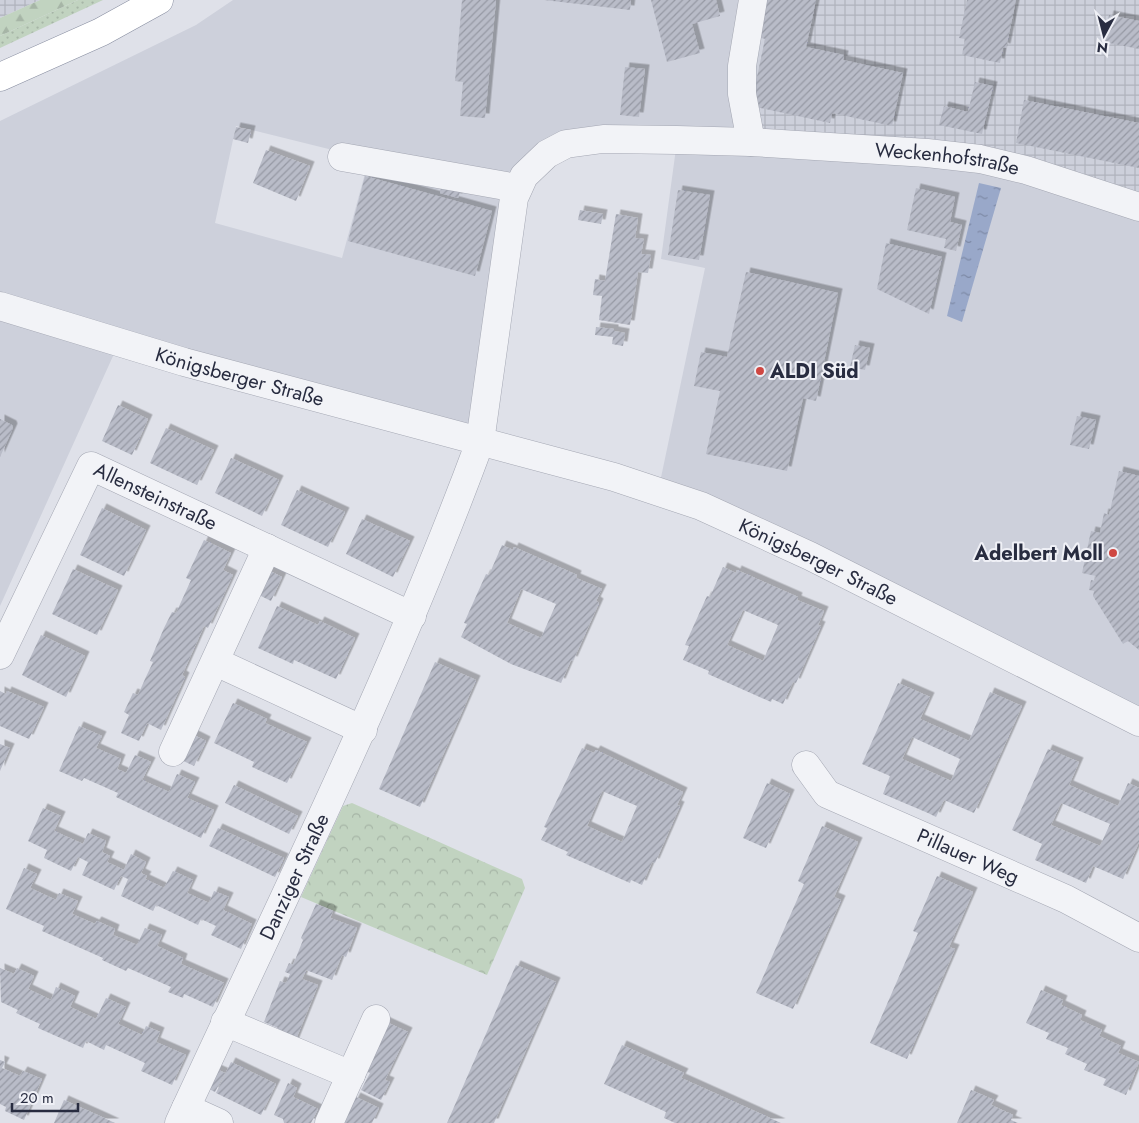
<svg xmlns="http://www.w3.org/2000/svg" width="1139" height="1123" viewBox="0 0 1139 1123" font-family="Jost,sans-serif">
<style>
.built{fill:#cdd0db}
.industrial{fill:url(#industrial-grid)}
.grass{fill:url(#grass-dots)}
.forest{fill:url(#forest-firs)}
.park{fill:url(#park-crowns)}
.water{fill:url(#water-ripples)}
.building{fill:url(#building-hatch);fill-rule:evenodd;filter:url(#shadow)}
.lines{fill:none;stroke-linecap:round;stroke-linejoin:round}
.minor-casing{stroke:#a4a7b3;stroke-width:29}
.highway-casing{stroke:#868c9f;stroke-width:29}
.minor{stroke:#f2f3f7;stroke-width:28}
.highway{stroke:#fff;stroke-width:28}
.poi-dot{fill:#cf4742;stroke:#eff0f6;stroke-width:2}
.labels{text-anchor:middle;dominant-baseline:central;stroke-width:4;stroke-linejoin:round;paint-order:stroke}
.street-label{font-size:20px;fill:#282c40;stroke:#eff0f6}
.poi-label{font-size:20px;font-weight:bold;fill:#282c40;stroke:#eff0f6;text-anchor:start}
</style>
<defs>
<pattern id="industrial-grid" width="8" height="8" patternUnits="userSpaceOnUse" patternTransform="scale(1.25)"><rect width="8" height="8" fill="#cdd0db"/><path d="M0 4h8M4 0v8" fill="none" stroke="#b0b3bd"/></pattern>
<pattern id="grass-dots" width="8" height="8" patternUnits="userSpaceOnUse" patternTransform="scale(1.25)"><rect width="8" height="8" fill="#c1d3c0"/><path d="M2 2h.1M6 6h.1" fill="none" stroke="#a6b5a6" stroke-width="1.8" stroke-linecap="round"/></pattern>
<pattern id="forest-firs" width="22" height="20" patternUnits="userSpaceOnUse" patternTransform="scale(1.25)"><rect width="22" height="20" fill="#c1d3c0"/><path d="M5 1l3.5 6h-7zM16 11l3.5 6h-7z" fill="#a6b5a6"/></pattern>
<pattern id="park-crowns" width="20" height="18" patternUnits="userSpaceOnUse" patternTransform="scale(1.25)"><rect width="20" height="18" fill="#c1d3c0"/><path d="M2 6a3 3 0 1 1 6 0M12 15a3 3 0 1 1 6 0" fill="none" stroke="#a6b5a6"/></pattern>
<pattern id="water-ripples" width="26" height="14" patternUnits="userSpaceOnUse" patternTransform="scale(1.25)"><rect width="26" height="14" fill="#99a8c9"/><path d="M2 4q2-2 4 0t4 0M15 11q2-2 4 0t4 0" fill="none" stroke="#7d89a5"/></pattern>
<pattern id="building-hatch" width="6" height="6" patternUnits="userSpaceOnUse" patternTransform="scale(1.25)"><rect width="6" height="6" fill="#b9bcc8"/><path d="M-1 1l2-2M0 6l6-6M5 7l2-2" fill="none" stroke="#9699a4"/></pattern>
<filter id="shadow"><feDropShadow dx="4.5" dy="-4.5" stdDeviation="0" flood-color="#0004"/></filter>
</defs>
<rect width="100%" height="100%" fill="#dfe1e9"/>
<path class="built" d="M233,0h906v718l-480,-231 46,-219 -44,-9 16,-118 -74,-2 -79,37 -155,-17 -133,-33 -21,97 127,35 25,-92 149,26 -36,250 -362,-97 -118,261v-485l196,-96z"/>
<path class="industrial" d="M0,0h40l-40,18z
M764,0h375v192l-112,-36 -267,-27 -9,-23 14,-67z"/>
<path class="grass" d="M78,0h25l-103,48v-12z"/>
<path class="forest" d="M40,0h38l-78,36v-18z"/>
<path class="park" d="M352,803l170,76 3,9 -38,87 -186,-78 42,-91z"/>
<path class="water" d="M979,183l22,5 -39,134 -15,-6z"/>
<path class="building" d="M462,0h34l-11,118 -25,-2 3,-34 -8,-1z
M544,0h87l-1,10z
M651,0h65l4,16 -28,8 8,29 -33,9z
M764,0h52l-10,47 38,8 -1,5 60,13 -11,53 -60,-13 -2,10 -79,-17 14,-67 -9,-3z
M967,0h49l-10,48 -3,-1 -3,16 -38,-8 3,-16 -6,-1z
M1109,15l30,6v28l-35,-7z
M625,67l20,2 -6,48 -19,-2z
M975,82l18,4 -11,48 -43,-9 5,-19 24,6z
M1024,100l115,23v45l-123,-25z
M236,127l15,3 -3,13 -15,-4z
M266,150l44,16 -14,35 -43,-18z
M365,176l127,35 -17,65 -127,-35z
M442,183l19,6 -3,9 -18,-5z
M916,188l39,9 -5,25 12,3 -6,26 -12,-3 2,-9 -39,-9z
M678,190l32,5 -11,65 -31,-5z
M580,210l23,4 -2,10 -23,-4z
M616,214l22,4 -3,20 9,1 -3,15 10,1 -3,18 -10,-1 -8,53 -31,-5 3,-24 -9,-1 2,-16 10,2z
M886,243l56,14 -13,57 -52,-25z
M746,272l92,21 -22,108 -13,-3 -16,73 -81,-17 14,-63 -26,-5 7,-34 26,5z
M596,327l18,2v2l11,2 -2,13 -11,-2 1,-7 -18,-2z
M855,345l15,3 -5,22 -15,-3z
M118,405l30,14 -16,36 -30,-14z
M1077,416l19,4 -7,29 -19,-4z
M0,419l12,6 1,3 -13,29z
M166,428l48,22 -17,35 -47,-22z
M231,458l48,22 -17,36 -47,-23z
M1119,471l20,5v174l-11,-9 -5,3 -30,-48 1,-5 -5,-1 2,-10 4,1 1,-5 -14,-3 9,-42 9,2 4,-20 5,2z
M297,490l48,22 -17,35 -47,-22z
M102,508l44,22 -22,46 -44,-21z
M362,519l48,22 -17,36 -47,-23z
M204,540l27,13 -8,17 10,5 -25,53 -4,-2 -22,49 3,2 -24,53 -14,-7 -8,18 -18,-8 8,-18 -5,-3 9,-19 5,2 7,-16 8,-17 -3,-1 14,-33 8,-16 4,1 15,-33 -5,-2z
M502,545l11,5 1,-3 63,28 -1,3 26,11 -6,12 3,2 -26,58 -2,-1 -10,23 -50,-19 -50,-27 6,-13 -3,-1 22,-49 3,1zM521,589l35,15 -15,34 -34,-15z
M723,567l13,6 1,-3 61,27 -1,3 27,11 -6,14 3,1 -25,57 -3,-1 -10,22 -11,-5 -1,3 -63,-28 1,-3 -26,-11 6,-14 -4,-1 22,-49 3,1zM743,610l35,15 -15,36 -36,-16z
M264,568l18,9 -11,24 -18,-9z
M73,569l45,21 -21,45 -45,-21z
M277,606l41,19 2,-4 35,17 -19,41 -42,-19 -1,4 -35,-16z
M41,635l44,21 -19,41 -44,-22z
M435,662l41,18 -56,127 -41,-18z
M898,683l32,14 -10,22 49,22 21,-49 32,14 -48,107 -30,-13 -8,17 -8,-4 -45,-19 7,-18 -28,-12zM912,737l48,22 -9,22 -49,-22z
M0,691l6,3 1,-3 37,16 -15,32 -29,-13z
M233,703l34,16 -2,4 42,19 -20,41 -35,-16 2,-5 -40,-19z
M79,726l23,10 -6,12 25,11 -4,10 9,4 9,-18 16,7 -9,18 27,12 8,-18 18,8 -8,16 27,12 -13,28 -85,-41 2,-4 -34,-15 -2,3 -23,-10z
M188,732l18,9 -12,25 -19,-9z
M0,744l10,4 -10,23z
M582,748l12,5 2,-3 87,42 -6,13 3,1 -25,57 -3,-1 -10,23 -11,-5 -1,3 -64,-28 2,-3 -27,-12 6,-12 -3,-1zM602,791l35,15 -15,36 -35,-16z
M1048,749l31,13 -10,23 25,11 24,10 10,-23 11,5v54l-16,37 -30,-13 -7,17 -9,-4 -42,-19 7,-16 -30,-14zM1061,803l49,21 -10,22 -49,-21z
M767,783l23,11 -24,54 -23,-10z
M234,785l64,31 -9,18 -64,-31z
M43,808l18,8 -7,15 29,13 5,-11 18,8 -4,11 8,4 -3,6 17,8 7,-16 15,8 -5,11 6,3 -2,3 19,9 9,-17 20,9 -6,13 22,10 5,-12 15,6 -6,13 29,14 -11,25 -30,-14 5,-9 -15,-7 -3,6 -42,-20 -3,6 -32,-15 7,-17 -7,-3 -7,14 -32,-15 6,-13 -10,-5 -7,14 -27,-13 3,-8 -19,-9z
M822,826l36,16 -24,55 7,3 -48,109 -37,-16 48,-109 -6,-3z
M218,828l66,30 -9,19 -66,-31z
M24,868l13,6 -7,14 26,12 3,-7 19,8 -6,13 23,10 2,-3 18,8 -2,6 24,10 8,-17 17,7 -5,11 26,12 -2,6 43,19 -11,24 -29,-13 -1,4 -15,-6 3,-5 -43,-19 -2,3 -24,-11 1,-2 -61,-27 2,-5 -38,-17z
M937,876l36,16 -24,55 6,2 -48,110 -37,-16 48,-110 -5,-2z
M316,904l17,7 -3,7 27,10 -11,29 -4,-2 -10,25 -26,-10 -4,9 16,6 -24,59 -19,-8 3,-8 -14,-6 16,-41 6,2 4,-9 -5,-2 4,-9 4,2 10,-25 -2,-2z
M516,965l40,17 -27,61 -35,80h-47z
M0,968l14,6 3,-6 17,8 -6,13 23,11 5,-13 19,9 -5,11 26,12 10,-21 20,9 -8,17 24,11 4,-9 14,6 -4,10 30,13 -14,30 -31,-14 4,-8 -39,-18 -2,5 -18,-9 -3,7 -45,-20 2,-4 -24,-11 2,-3 -17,-8z
M1041,990l22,10 -2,5 21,10 -2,5 22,10 -3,6 22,10 -3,7 21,9 -13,33 -23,-10 3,-6 -22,-9 3,-6 -22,-10 3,-6 -22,-9 3,-6 -23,-10z
M384,1021l24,11 -23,48 5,2 -9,18 -20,-10 9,-17 -9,-4z
M622,1045l62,28 -3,5 100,45h-106l-11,-5 2,-6 -62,-28z
M0,1060l5,2 -3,6 18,8 3,-5 19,8 -18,41 -19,-9 1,-4 -6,-3z
M231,1062l45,22 -15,31 -45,-22z
M216,1069l9,4 -10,19 -8,-4z
M288,1083l9,5 -4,9 25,12 -7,14h-27l-1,-4 -9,-4z
M971,1090l23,10 -3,5 22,10 -2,5 7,3h-61z
M356,1097l23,11 -7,15h-29z
M64,1100l38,17 13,6h-61z"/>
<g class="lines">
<defs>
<g id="minor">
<path d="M751,142l-9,-48v-28l11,-66"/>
<path d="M342,157l175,31"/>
<path id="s1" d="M0,306l184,56 430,115 87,29 109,50 329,166"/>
<path id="s2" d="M0,655l91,-189 321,150"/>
<path d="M216,662l147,68"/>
<path d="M173,752l94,-204"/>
<path id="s3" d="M806,765l21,29 239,105 73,39"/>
<path d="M225,1022l126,53"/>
<path d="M186,1108l33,15"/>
<path id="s4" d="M179,1123c104,-225 215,-448 301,-681l34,-244 10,-22 23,-22 19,-10 37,-5 74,1 74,2 176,11 53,6 46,11 113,37"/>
<path d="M329,1123l47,-104"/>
</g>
<path id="highway" d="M0,77l101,-45 58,-32"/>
</defs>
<use href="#minor" class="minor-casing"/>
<use href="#highway" class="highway-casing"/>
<use href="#minor" class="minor"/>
<use href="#highway" class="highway"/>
</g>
<g class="poi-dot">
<circle cx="760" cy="371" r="5"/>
<circle cx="1113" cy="553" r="5"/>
</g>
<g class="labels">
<g class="street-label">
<text stroke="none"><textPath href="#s4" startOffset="1451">Weckenhofstraße</textPath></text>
<text stroke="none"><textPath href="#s1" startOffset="250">Königsberger Straße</textPath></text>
<text stroke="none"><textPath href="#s2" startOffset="281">Allensteinstraße</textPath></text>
<text stroke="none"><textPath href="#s1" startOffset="859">Königsberger Straße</textPath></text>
<text stroke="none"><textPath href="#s3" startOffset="190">Pillauer Weg</textPath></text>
<text stroke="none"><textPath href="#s4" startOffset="272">Danziger Straße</textPath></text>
</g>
<g class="poi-label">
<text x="770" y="371">ALDI Süd</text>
<text x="1103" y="553" text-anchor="end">Adelbert Moll</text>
</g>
</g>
<g transform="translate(1104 35) rotate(187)" stroke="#eff0f6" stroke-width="4" paint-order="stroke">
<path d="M0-4L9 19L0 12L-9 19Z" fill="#282c40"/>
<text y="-8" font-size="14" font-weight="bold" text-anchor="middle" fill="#282c40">N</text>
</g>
<path d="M12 1103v8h66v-8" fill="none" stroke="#282c40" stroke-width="2.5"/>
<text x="20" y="1103" font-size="15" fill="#282c40" stroke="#eff0f6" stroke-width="4" paint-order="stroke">20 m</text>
</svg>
